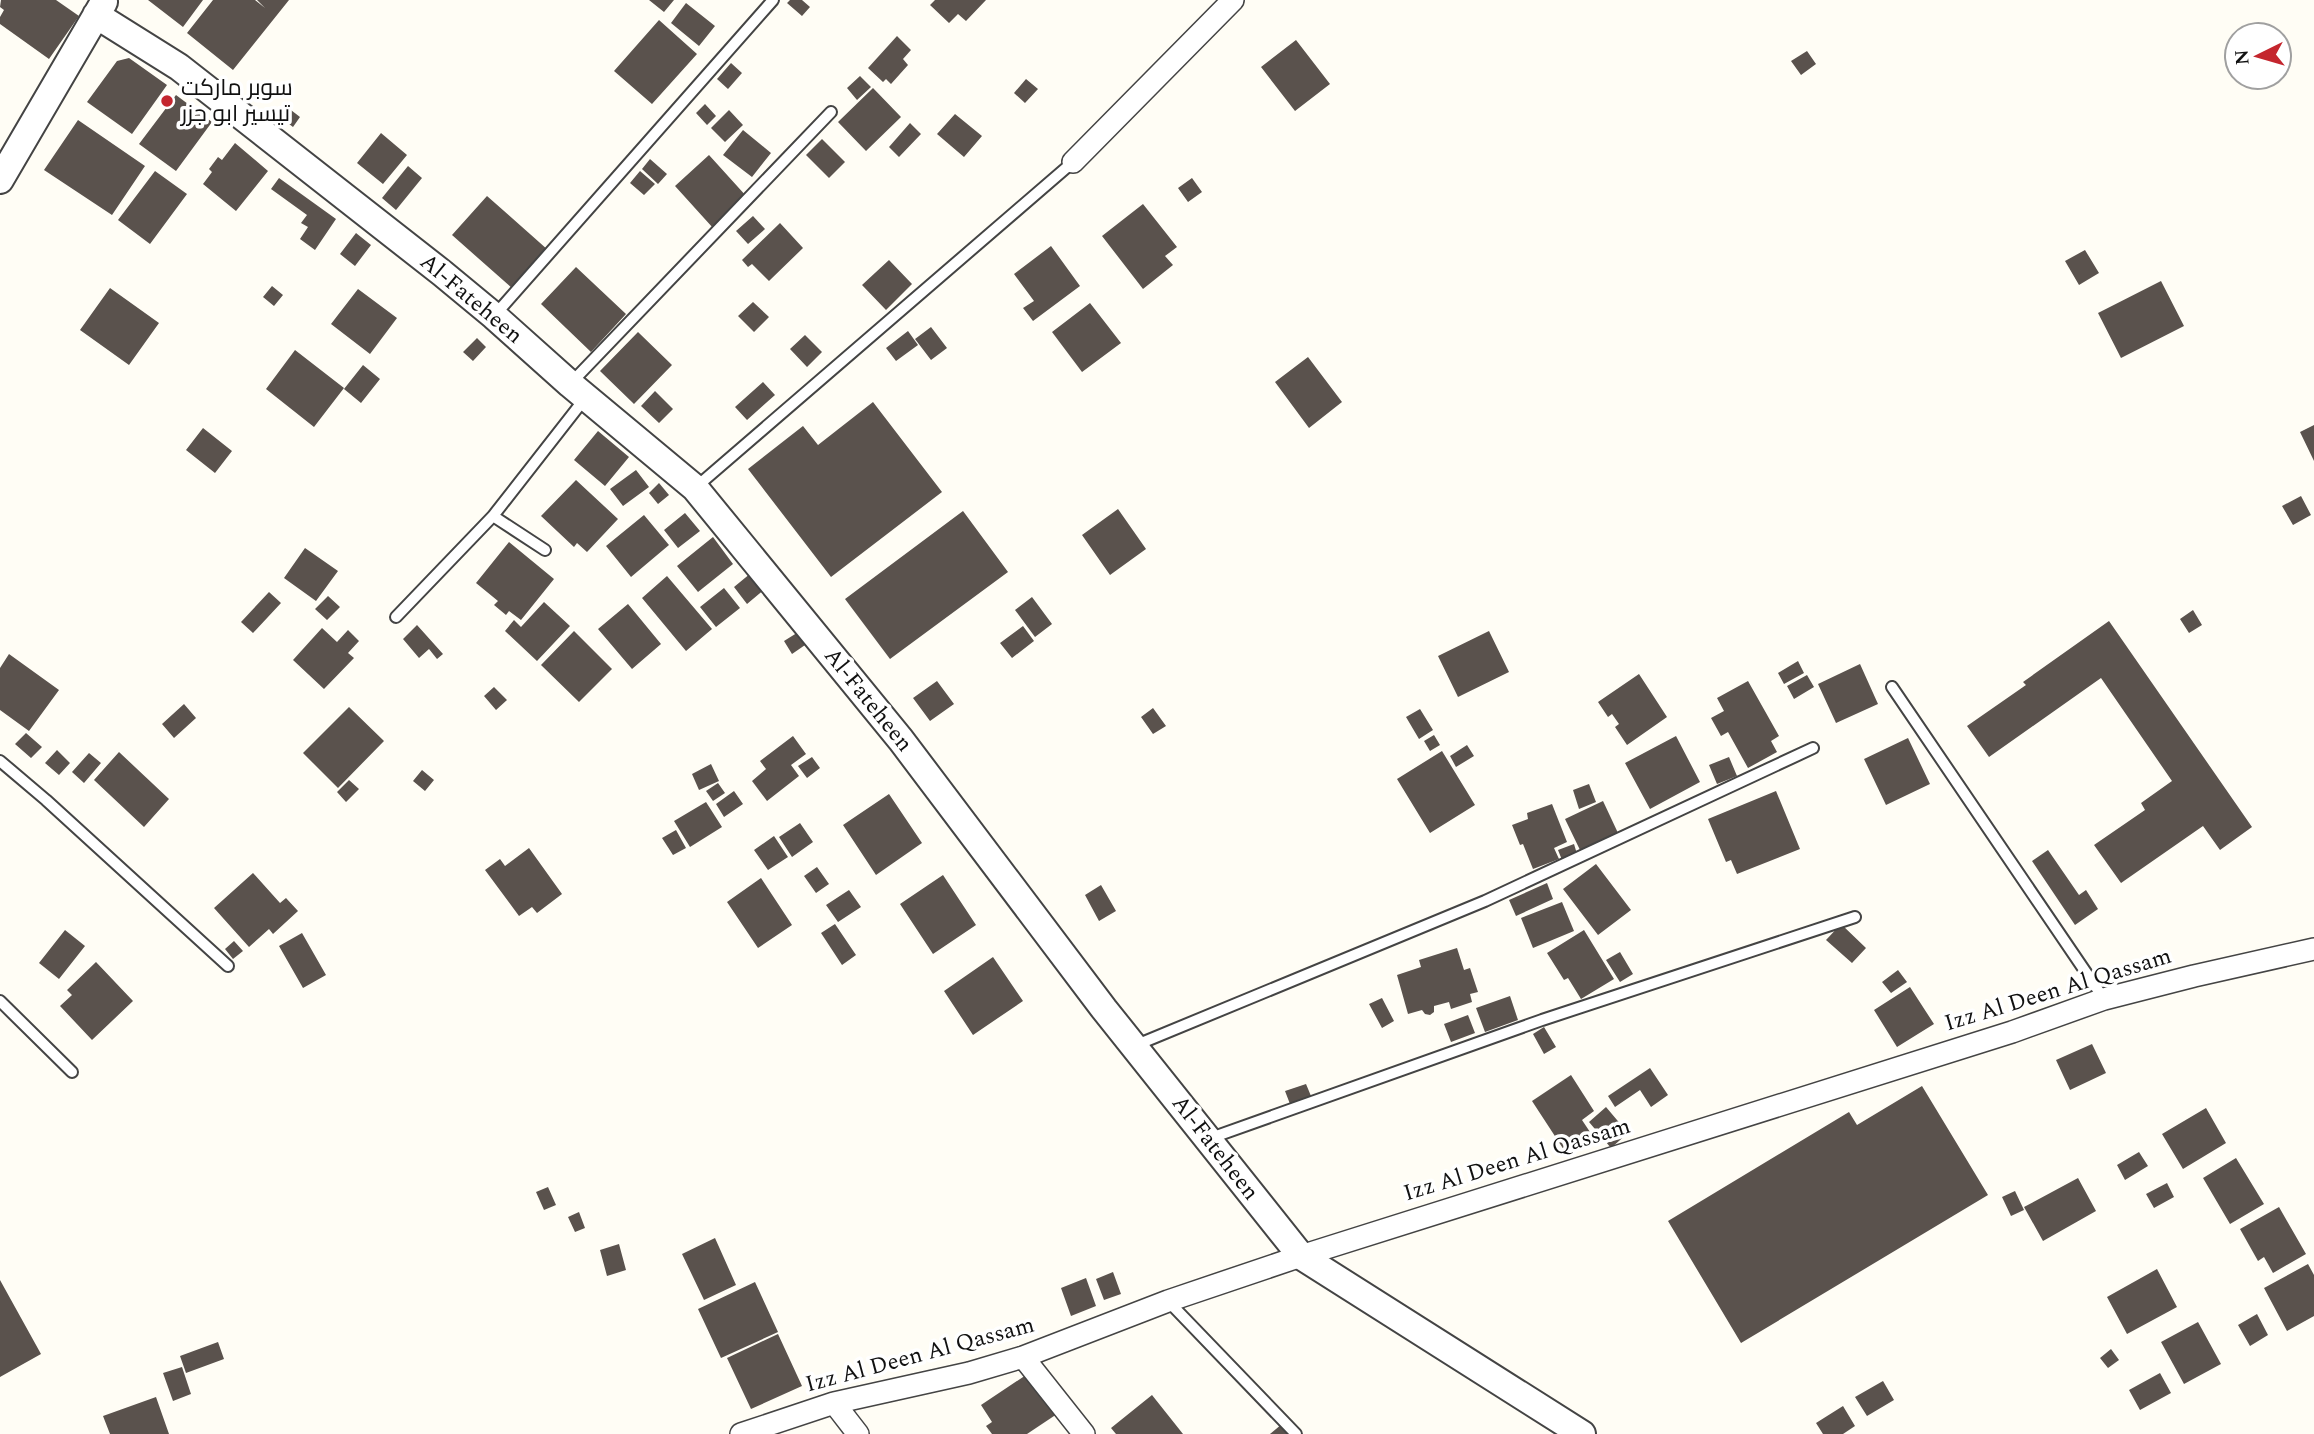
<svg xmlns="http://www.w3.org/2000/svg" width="2314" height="1434" viewBox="0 0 2314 1434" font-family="Spectral,Cairo,serif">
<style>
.building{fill:#5a524d}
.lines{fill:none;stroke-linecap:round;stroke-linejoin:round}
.service-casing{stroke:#444;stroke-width:14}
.minor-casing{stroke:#444;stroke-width:24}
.tertiary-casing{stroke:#444;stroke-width:30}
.service{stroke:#fff;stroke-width:10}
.minor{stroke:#fff;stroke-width:21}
.tertiary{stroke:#fff;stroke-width:26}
.poi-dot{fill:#c4262e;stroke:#fff;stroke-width:2.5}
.labels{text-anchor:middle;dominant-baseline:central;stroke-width:7;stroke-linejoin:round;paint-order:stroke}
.poi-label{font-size:23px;fill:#111;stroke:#fff;text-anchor:start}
.street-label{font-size:23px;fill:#111;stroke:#fff}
</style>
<rect width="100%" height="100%" fill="#fffdf5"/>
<path class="building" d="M1,0h55l23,16 -30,43 -49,-35v-7l4,-7 -4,-3z
M148,0h55l-20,27z
M213,0h42l10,8 -8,-8h32l-56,70 -46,-37z
M649,0h25l-10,12z
M790,0h12l8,7 -8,9 -15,-13z
M935,0h51l-20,21 -8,-7 -9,9 -19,-18z
M686,3l29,23 -16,20 -28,-23z
M659,20l38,34 -45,50 -38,-33z
M897,36l14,14 -8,9 5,6 -17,19 -5,-5 -3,3 -15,-14z
M1296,40l34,44 -35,27 -34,-44z
M1807,51l9,13 -15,11 -10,-14z
M129,58l38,27 -35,49 -45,-32 30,-41z
M731,63l11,10 -14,16 -11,-10z
M860,76l11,11 -14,13 -10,-12z
M1026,79l12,10 -13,14 -11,-10z
M873,88l28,29 -35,34 -28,-29z
M176,95l36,27 -36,49 -37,-27z
M705,104l11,12 -9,9 -11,-12z
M287,107l13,10 -7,10 -13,-10z
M729,110l14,15 -18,17 -14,-14z
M955,114l27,22 -18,21 -27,-23z
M78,120l67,46 -33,49 -68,-45z
M910,123l11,11 -22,23 -10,-10z
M743,130l28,23 -19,24 -29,-22z
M381,133l26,22 -24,29 -26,-21z
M822,139l23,23 -16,16 -23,-23z
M235,143l33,28 -32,40 -33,-27 9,-12 -3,-3 9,-12 4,3z
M709,155l38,42 -34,31 -38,-42z
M650,159l17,15 -9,10 -16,-15z
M408,166l14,12 -26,32 -14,-12z
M155,171l32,23 -37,50 -32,-24z
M640,171l15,13 -11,11 -14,-12z
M279,178l57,41 -21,31 -15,-11 8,-12 -7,-4 6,-8 -36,-26z
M1192,178l10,14 -14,10 -10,-14z
M487,196l61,54 -35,39 -61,-54z
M1143,204l34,43 -12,9 8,9 -30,24 -41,-53z
M753,216l12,13 -17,15 -12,-13z
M780,223l23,25 -34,33 -17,-17 -4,3 -6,-7z
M356,233l15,12 -16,21 -15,-12z
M1051,246l29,40 -47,35 -10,-13 11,-7 -20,-27z
M2085,250l14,23 -20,12 -14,-24z
M889,260l23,24 -26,26 -24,-25z
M576,267l50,47 -35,38 -50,-48z
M2161,281l23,45 -63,32 -23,-45z
M272,286l11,9 -9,11 -11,-9z
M110,288l49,35 -30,42 -49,-35z
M358,289l39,29 -27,36 -39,-30z
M753,302l16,15 -15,15 -16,-16z
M1090,303l31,40 -39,29 -30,-40z
M931,327l16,21 -16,12 -16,-21z
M908,331l10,14 -22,16 -10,-13z
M638,332l34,33 -38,39 -34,-33z
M805,335l17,17 -15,15 -17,-18z
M477,338l9,9 -13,14 -10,-9z
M295,350l49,38 -30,39 -48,-38z
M1308,357l34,45 -33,26 -34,-46z
M363,365l17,14 -19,24 -17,-14z
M763,382l12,13 -28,25 -12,-13z
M655,391l18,18 -14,14 -18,-17z
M873,402l69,90 -111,85 -83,-108 55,-43 15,19z
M2314,425v36l-14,-29z
M203,428l29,23 -17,22 -29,-23z
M598,431l31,26 -24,29 -31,-26z
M636,470l13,17 -26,19 -13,-17z
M576,480l42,39 -31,33 -10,-9 -3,4 -33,-31z
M659,483l10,12 -11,9 -9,-11z
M2301,496l10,19 -18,10 -11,-19z
M1118,509l28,40 -36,26 -28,-40z
M963,511l45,61 -118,87 -45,-60z
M685,513l15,18 -22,17 -14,-18z
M644,515l25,30 -38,32 -25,-31z
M713,537l20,27 -35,28 -21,-26z
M509,542l45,37 -33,41 -12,-9 -3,4 -12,-10 4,-4 -22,-18z
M305,548l33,23 -22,30 -32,-23z
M751,573l14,16 -18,15 -13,-17z
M667,576l45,53 -26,22 -44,-53z
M724,588l16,20 -24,19 -16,-20z
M269,592l12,11 -28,30 -12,-11z
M328,596l12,11 -13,13 -12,-11z
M1032,597l20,27 -17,13 -20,-27z
M544,602l26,24 -33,35 -32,-30 9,-11 7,7z
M628,604l33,40 -29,25 -34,-40z
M2193,610l9,15 -13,8 -9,-14z
M2109,621l143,206 -32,23 -17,-24 -82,57 -27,-38 51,-35 -4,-7 31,-22 -71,-103 -112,79 -22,-31 59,-41 -3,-3z
M417,625l26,29 -6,5 -8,-10 -10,9 -16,-19z
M1023,626l11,15 -22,17 -12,-15z
M322,628l15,14 11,-12 11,11 -11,12 6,5 -30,31 -31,-29z
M574,631l38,38 -33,33 -38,-37z
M800,631l8,12 -16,11 -8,-13z
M1489,631l20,41 -51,25 -20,-41z
M9,654l50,36 -30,41 -29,-21v-42z
M1798,661l6,12 -20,11 -6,-11z
M1860,664l18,40 -42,19 -18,-39z
M1639,674l28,43 -40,28 -12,-18 4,-3 -7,-10 -4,3 -10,-15z
M1807,675l7,12 -20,12 -7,-13z
M937,681l17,23 -24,17 -17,-23z
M1748,681l31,55 -8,5 6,11 -29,16 -20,-36 -7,4 -10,-18 13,-7 -7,-13z
M494,687l13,13 -11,10 -12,-14z
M184,704l12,14 -22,20 -12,-14z
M349,707l35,34 -46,47 -35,-35z
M1153,708l13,18 -13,8 -12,-17z
M1420,709l13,21 -14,9 -13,-22z
M26,733l16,14 -11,11 -16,-14z
M1434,735l6,10 -10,6 -6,-10z
M793,736l13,18 -15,11 8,11 -32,25 -15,-20 14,-12 -6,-8z
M1676,736l24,46 -50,27 -25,-46z
M1908,738l22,46 -44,21 -22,-46z
M1467,745l7,11 -18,11 -6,-11z
M57,750l13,13 -11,12 -14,-12z
M1442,751l33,54 -45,28 -33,-54z
M119,752l50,47 -25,28 -50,-47z
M89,753l12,10 -17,20 -12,-11z
M812,757l8,11 -13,10 -9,-12z
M1729,757l8,19 -20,8 -8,-19z
M711,764l8,17 -20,9 -7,-16z
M422,770l12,10 -9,11 -12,-10z
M349,780l10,9 -13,13 -9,-10z
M718,783l7,10 -12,8 -7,-10z
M1589,784l7,18 -17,7 -6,-19z
M734,791l9,13 -19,13 -8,-13z
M1776,791l24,58 -63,25 -6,-14 -5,2 -18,-43z
M889,794l33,49 -46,32 -33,-50z
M1603,801l15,32 -38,17 -15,-31z
M706,802l16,25 -32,20 -16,-26z
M1552,804l15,38 -13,6 5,11 -26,10 -10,-25 -3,1 -8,-20 16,-6 -1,-6z
M800,823l13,19 -21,15 -13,-20z
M676,830l10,18 -13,7 -11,-17z
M774,836l14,21 -20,13 -14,-20z
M1574,844l3,10 -15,6 -4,-10z
M529,848l33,46 -25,19 -5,-6 -13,9 -34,-46 15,-11 5,7z
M2048,850l31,45 7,-5 12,19 -23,16 -43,-64z
M1596,864l35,46 -33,25 -35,-46z
M817,867l12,17 -13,9 -12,-17z
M253,873l27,30 6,-5 12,13 -25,23 -4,-5 -20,18 -35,-39z
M943,875l33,50 -43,29 -33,-50z
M761,878l31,47 -34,23 -31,-46z
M1547,883l6,16 -37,17 -7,-16z
M1101,885l15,26 -17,10 -14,-26z
M849,890l12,17 -23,15 -12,-17z
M1562,902l12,29 -41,17 -12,-30z
M835,924l21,31 -14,10 -21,-32z
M1841,924l25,24 -14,15 -26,-23z
M65,930l20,16 -26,33 -20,-16z
M1584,930l30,49 -33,20 -13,-21 -4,2 -17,-27z
M302,933l24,42 -23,13 -24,-42z
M234,941l9,10 -10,8 -8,-10z
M1457,948l7,22 6,-2 8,24 -8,2 2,8 -21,7 -2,-7 -15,4v6l-4,3 -5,-1 -3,-4 -14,4 -11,-39 24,-8 -2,-7z
M1620,952l13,22 -13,8 -14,-22z
M993,957l30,44 -50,34 -29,-44z
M96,962l37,39 -41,39 -32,-34 12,-11 -5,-5z
M1898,970l9,12 -16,11 -9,-11z
M1910,987l24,37 -37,23 -23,-37z
M1510,996l8,24 -33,12 -9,-24z
M1382,998l12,23 -12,7 -13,-24z
M1468,1015l7,18 -24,9 -7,-18z
M1544,1027l12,20 -12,7 -11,-20z
M2092,1044l14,29 -36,17 -14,-30z
M1650,1068l18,27 -17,12 -11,-17 -25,17 -7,-11z
M1571,1075l23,36 -12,9 8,12 -26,18 -32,-49z
M1306,1084l5,12 -21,8 -5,-13z
M1922,1086l66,109 -247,148 -73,-122 181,-109 8,13z
M1606,1107l22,26 -17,15 -22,-26z
M2206,1108l20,35 -43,26 -21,-35z
M2139,1152l9,14 -23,14 -8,-15z
M2236,1158l28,46 -34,20 -27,-46z
M2078,1178l18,33 -53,30 -19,-34z
M2167,1183l7,14 -20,11 -8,-14z
M548,1187l8,18 -12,5 -8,-18z
M2015,1191l9,19 -13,6 -9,-19z
M2279,1207l27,47 -33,19 -9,-16 -6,4 -18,-32z
M579,1212l6,16 -10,4 -7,-15z
M715,1238l21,47 -32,15 -22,-46z
M619,1244l7,26 -19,6 -7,-26z
M2308,1264l6,11v41l-27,15 -23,-43z
M2157,1269l20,38 -50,27 -20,-37z
M1113,1272l8,22 -17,6 -8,-21z
M1086,1278l10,28 -25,10 -10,-28z
M0,1280l41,74 -41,23z
M755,1282l23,50 -57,26 -23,-49z
M2257,1314l11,21 -18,11 -12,-21z
M2198,1322l23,42 -37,20 -23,-42z
M778,1334l24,52 -51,23 -24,-51z
M218,1342l6,17 -38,14 -6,-17z
M2111,1349l8,11 -11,8 -8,-10z
M182,1367l9,27 -18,7 -10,-28z
M1029,1373l28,41 -30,20h-35l-6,-8 6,-4 -11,-17z
M2160,1373l11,20 -31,17 -11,-20z
M1883,1381l11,19 -27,16 -12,-19z
M1152,1395l31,39h-67l-5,-6z
M156,1397l13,37h-59l-7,-18z
M1843,1406l12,20 -12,8h-20l-7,-11z
M1282,1424l8,10h-20z"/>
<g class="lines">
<defs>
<path id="service" d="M494,316l279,-316
M570,384l261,-272
M695,488l378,-326
M493,516l52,34
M396,617l97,-101 93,-119
M1892,687l212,312
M0,761l46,39 182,166
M0,1001l72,71
M1134,1046l351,-145 328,-153
M1208,1139l334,-119 313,-103
M1168,1301l128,133"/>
<path id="minor" d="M1073,162l160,-162
M1023,1357l61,77
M834,1403l24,31
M741,1434l93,-31 135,-30 54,-16 145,-56 133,-45 711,-224 92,-33 90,-23 120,-27"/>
<path id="tertiary" d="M96,15l83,52 263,206 52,43 76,68 125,104 206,252 203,269 197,247 281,178
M0,180l104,-178"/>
</defs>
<use href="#service" class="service-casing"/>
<use href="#minor" class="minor-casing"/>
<use href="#tertiary" class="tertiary-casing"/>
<use href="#service" class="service"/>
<use href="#minor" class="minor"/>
<use href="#tertiary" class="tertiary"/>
</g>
<circle class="poi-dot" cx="167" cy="101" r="7"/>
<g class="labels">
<g class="poi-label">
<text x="181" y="88">سوبر ماركت<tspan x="181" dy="26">تيسير ابو جزر</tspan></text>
</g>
<g class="street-label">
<text transform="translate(471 299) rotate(40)">Al-Fateheen</text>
<text transform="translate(868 700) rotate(51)">Al-Fateheen</text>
<text transform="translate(2058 990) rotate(-17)">Izz Al Deen Al Qassam</text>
<text transform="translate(1215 1148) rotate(52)">Al-Fateheen</text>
<text transform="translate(1517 1160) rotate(-17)">Izz Al Deen Al Qassam</text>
<text transform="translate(920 1355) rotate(-15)">Izz Al Deen Al Qassam</text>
</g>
</g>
<g transform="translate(2258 56) rotate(265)"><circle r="33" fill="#ffffff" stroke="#a0a0a0" stroke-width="2"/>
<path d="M0-5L12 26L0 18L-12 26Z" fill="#c4262e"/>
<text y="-10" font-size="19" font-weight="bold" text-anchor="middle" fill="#111111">N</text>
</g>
</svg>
